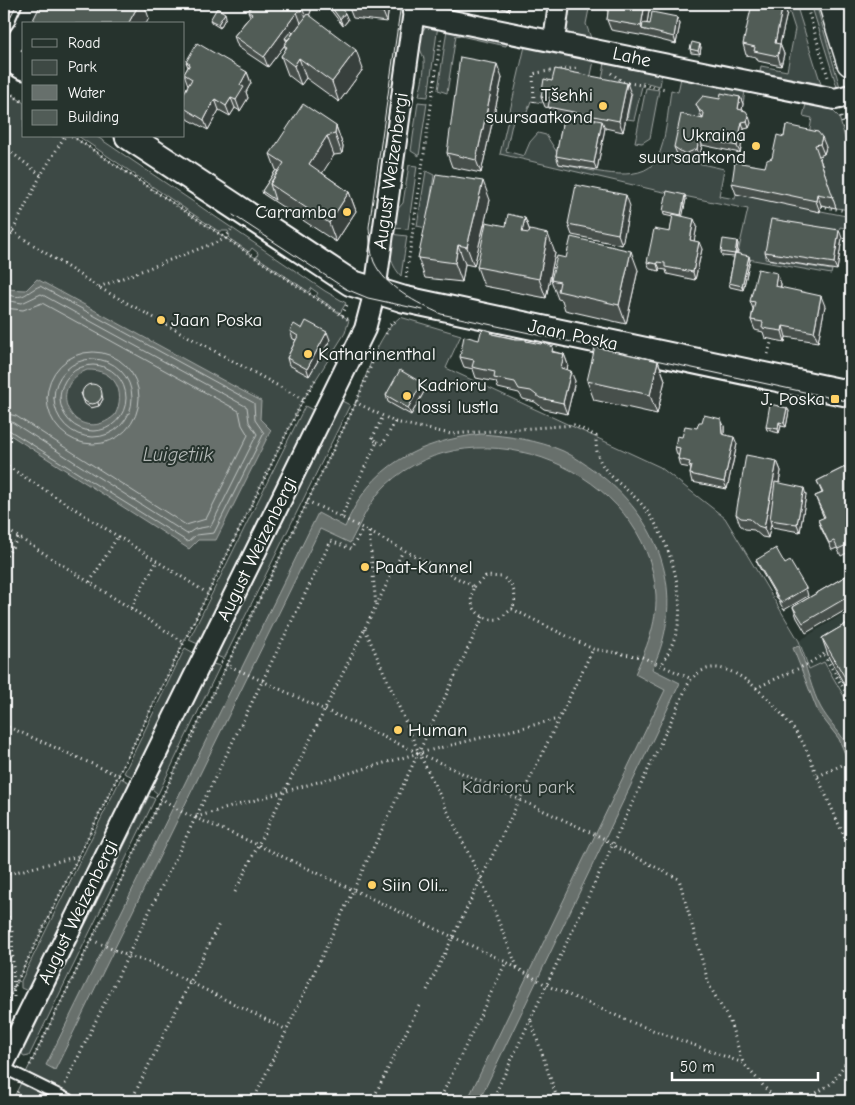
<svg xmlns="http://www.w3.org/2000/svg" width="855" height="1105" viewBox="0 0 855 1105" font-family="'Comic Neue',sans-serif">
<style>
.built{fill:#333f3a}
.green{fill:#3e4944;stroke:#9ea4a2}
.water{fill:#67706c;stroke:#a4a9a7;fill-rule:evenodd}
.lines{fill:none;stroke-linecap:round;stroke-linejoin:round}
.shore{stroke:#c2c6c4;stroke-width:1}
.service-casing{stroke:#fff;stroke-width:14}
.minor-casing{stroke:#fff;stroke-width:24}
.tertiary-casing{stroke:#fff;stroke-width:29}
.secondary-casing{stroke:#fff;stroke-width:31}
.path{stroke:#fff;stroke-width:3;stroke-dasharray:1 4;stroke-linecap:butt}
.service{stroke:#26332d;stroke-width:10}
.minor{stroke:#26332d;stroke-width:20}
.tertiary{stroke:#26332d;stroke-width:25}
.secondary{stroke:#26332d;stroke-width:28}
.tram{stroke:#fff;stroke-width:1}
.wall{fill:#464f4b;stroke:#fff}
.shaded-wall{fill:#39403d;stroke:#fff}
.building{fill:#515c57;stroke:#fff}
.poi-dot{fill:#ffd166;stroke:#26332d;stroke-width:2}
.labels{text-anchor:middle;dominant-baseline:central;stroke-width:4;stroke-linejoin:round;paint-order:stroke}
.street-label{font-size:19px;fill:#fff;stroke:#26332d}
.poi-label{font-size:19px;fill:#fff;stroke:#26332d;text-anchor:start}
.park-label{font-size:19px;fill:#bbbfbe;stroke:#26332d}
.water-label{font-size:20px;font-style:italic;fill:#b3b8b6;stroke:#26332d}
</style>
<rect width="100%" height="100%" fill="#26332d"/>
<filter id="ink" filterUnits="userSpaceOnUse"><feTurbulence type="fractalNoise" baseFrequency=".02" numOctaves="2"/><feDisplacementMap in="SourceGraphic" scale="10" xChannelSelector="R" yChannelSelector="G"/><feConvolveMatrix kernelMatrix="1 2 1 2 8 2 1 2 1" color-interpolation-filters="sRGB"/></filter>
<g filter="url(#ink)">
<path class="built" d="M851,609v144l-29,-45 -23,-67z"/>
<path class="green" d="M564,4h26l-4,20 5,14 -31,-6z
M787,4h9l25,80 -61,-12 1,-6 26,5 8,-42z
M811,4h5l24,83h-3z
M438,25l-10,72 -9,-1c2,-11 6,-24 5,-36 -1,-10 -13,-17 1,-32z
M447,29l60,14 -1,3 -50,-11 -9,58 -9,-3z
M525,46l69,15 -5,23 -43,1 -4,18 -11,-2 -5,14h-12l-8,36 18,5 6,-14 8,-9 8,2 14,22 -1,7c26,4 82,23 98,-5 9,-17 11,-49 14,-69l7,2 3,-14 64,13 -2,13 -19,-4 -24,8v8l4,3 -20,3 -7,32 11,7 36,8 -5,27 16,3 1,-5 115,23v12l-11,-2 -2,10 -67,-13 -6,35 67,11 -1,4 -94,-17 11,-48 -89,-18 -159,-37z
M605,63l57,11 -2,12 -17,-4 -9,38 -7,-1 5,-26 -31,-7z
M646,88l13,2 -9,48 -8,5 -7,-1z
M4,89l20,14v33h48l277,184 -4,13 -42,67 -299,608z
M418,102l9,1 -8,53 -8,-5z
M806,104l25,5 8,8 12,42v51l-15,-2 -17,-52 5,-2 2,-7 -18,-7 4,-22 -9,-2z
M78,136h18l229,155 21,12 -6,10 -24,-17 2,-3 -7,-5 -2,4 -52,-35 1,-4 -6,-5 -3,4 -19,-13 -2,-8h-10z
M409,165l8,1 -9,63 -16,-1 4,-17 7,-8z
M426,171l8,4 -8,53 -9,-2z
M390,234l17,2 -6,40c-12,-14 -13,-25 -11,-42z
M400,317l61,18 -15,33 214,99 65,51 74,123 10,28 15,-7 27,46v393h-839l344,-698c11,-28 20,-66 44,-86z
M342,401l8,4 -126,254 -7,-3z
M305,406l8,4 -115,234 -9,-4z
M185,648l9,5 -61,124 -9,-4z
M213,664l7,2 -62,128 -6,-5z
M121,778l9,5 -102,208 -7,-3v-7z
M149,796l6,3 -126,257 -5,1 -2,-4z"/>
<path class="water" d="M37,279l224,122 -1,18 11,11 -55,110h-18l-9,9 -185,-118v-142l22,1zM87,370c27,-1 40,21 28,45 -37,33 -74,-26 -28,-45z
M481,434c27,2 57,6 82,17 11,5 22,13 32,20 65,47 93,124 57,198l28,14 -201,418h-12l198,-411 -30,-16c11,-26 22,-49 21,-79 -7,-124 -179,-195 -270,-110 -16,15 -26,39 -36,58l-30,-14 -265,541 -9,-5 272,-552 27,14c25,-62 73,-85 136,-93z
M799,646c7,19 13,46 22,62 14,24 30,30 30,61l-12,-30 -21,-27 -25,-64z"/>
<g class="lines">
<path class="shore" d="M4,293c21,9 21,-1 36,-7l214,117 1,17 9,13 -50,100 -18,2 -8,7 -184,-115
M4,300l18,3 19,-9 206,113 2,15 8,12 -46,92 -16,3 -8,5 -175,-112 -8,-2
M4,308l19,2 19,-7 197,108 3,14 6,10 -42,84 -20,6 -170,-109 -12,-3
M47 398a46 46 0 1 1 92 0a46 46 0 1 1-92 0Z
M54 398a39 39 0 1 1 78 0a39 39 0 1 1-78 0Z
M60 398a33 33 0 1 1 66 0a33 33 0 1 1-66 0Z"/>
<defs>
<path id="service" d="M4,1068l67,33"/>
<path id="minor" d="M413,13l422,86 16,-4
M26,24l9,-20
M554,41l5,-37
M4,50l13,-10 7,-10
M4,1063l361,-734 10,-38 40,-287"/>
<path id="tertiary" d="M4,55l20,12
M128,136l223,147 52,16 448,95"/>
<path id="secondary" d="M833,4l18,58"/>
</defs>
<use href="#service" class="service-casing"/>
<use href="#minor" class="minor-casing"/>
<use href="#tertiary" class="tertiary-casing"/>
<use href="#secondary" class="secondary-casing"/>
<path class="path" d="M806,4l22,73
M611,73l12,9 43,7
M4,89l20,14
M534,102l-1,-28c4,-2 36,-5 44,-6
M841,117l10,33
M72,136l277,184
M4,147l37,28
M821,206l30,6
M4,226l94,61 206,113
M4,248l37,-73 24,-39
M406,278l35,-241
M99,287l126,-48 6,-9
M342,315l5,-10
M386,334l4,-9 7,-5
M768,354l4,-15
M355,402l40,20 -12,22 -6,-2
M395,422l56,12 123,-9 22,11c0,6 0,14 2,19 6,22 32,34 45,51 23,27 40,78 36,114 -2,16 -10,32 -18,46
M4,464l203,129
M307,501l34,16 133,70c-9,18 6,35 25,32l13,-10 81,40 49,8 50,22
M341,517l36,-75 -5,-3 11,-23
M4,528l181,115
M369,532l7,74
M4,560l14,-22
M90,582l28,-46
M474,587l12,-11 16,1c12,7 16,19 10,32
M131,608l26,-47
M365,629l54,124 62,126 37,90
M824,655l27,46
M221,662l384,177 9,7 65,33 30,106 21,37 13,41
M756,688l50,-23 23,-14
M4,725l120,53
M818,776l33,-15
M156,795l26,17 76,33 248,117 42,24 88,38 107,39 34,38
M196,817l223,-64 139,-34
M4,875l75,-19
M235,892l168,-341
M4,897l8,35 2,66
M92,940l36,16 21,6 138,68
M427,990l166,-341
M4,1008l299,-608 14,-23
M531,1021l27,80
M30,1065l326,-662 16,-40
M65,1084l266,-543 20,8 12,-20
M12,1101l6,-10
M131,1101l89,-179
M253,1101l230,-484
M372,1101l48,-97
M439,1101l67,-139
M492,1101l187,-397c4,-8 7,-18 12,-24 34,-42 96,37 112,63 6,11 10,24 15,35 11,24 22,49 33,74
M804,1101l28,-18 19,-28"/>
<use href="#service" class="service"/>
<use href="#minor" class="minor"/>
<use href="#tertiary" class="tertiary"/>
<use href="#secondary" class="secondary"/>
<path class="tram" d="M401,4l-32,223c1,11 1,24 5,35 12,26 43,41 67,52l410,88
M233,215l113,74 22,9 55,12"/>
</g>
<path class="wall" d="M4,4l2,21 -2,1z
M249,4h59l3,7 -2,4 54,54 -24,33 -33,-24 -5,7 -13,-10 -7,-19 5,-7 -2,-4 3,-3 -19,25 -30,-20 -4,-11 16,-20 -2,-5 4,-5z
M326,4h14l-2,1 10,15 -5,6z
M350,4h39l-2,18 -34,-4 -4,-10z
M497,4h13l-1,6 -11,-3z
M515,4h12v2z
M609,4h41l-3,20h3l27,-7 3,7 -4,20 -31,-8 -34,-6 -4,-10z
M787,13l-7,31 4,10 -3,12 -23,-5 -2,-4 -10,-2 -3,-11z
M226,17l-6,11 -8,-5 -2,-3z
M701,47l-1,7 -9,-1 -1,-4z
M186,62l61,10 4,11 -5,9 2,6 -8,13 -5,-3 -5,8 -11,-6 -11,20 -24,-13v-24l4,-8 -4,-11 4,-7z
M502,78l-21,95 -29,-6 -5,-14z
M631,94l-8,38 -18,-4 -8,42 -38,-6 -3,-8 7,-36 -11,-2 -3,-10 -4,-1 -4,-10z
M740,97l3,7 -1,6 9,13 -2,5 -5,1 -4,24 -38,-8 -2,12 -12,4 -11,-7 -3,-7 29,-28 -7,-15 24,-5z
M786,125l40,22 -2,7 -5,2 17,52 -15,-3 -1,7 -84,-18 -4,-11 33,-16 7,-9 12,-21z
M336,126l7,20 -1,8 -8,1 -12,18 27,19 7,19 -20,31 -73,-48 -1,-3 14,-21 -6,-16z
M686,199l-4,17 15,10 -3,15 8,8 -7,31 -28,-6 -1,-4 -6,-1 -1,2 -9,-2 -3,-7 23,-30 3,-15 -9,-2 -1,-4z
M490,200l-16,66 -9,-2 -3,18 -37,-4 -7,-20z
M630,206l-8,39 -50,-10 -4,-11z
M525,218l5,13 25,22 -9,45 -62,-12 -7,-19 29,-41z
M842,238l-5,32 -69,-11 -3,-7z
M737,241l1,3 -1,9 13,7 -7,30 -13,-3 -1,-4 5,-26 -12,-1 -1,-4z
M566,258l72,12 -12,54 -61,-14 -3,-10 -4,-1 -7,-19z
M777,273l4,11v4l44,18 -7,36 -32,-5 -1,5 -20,-4 -2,-6 -8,-2 -4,-10 2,-11 -3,-8z
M302,329l28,11 -21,36 -20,-11 -2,-7 9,-18 -3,-1 -3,-8z
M492,334l34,7 29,11 9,2 4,11 -1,5 8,11 -8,33 -23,-5 -9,-7 -12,-3 -4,-6 -21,-5 -2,-6 -20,-4 -3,-9 -9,-2 -4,-10 19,-17z
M658,361l7,19 -8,34 -63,-14 -7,-19z
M422,383l3,7 -14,25 -23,-13 -2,-7z
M81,393l22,6 -4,7 -8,2 -6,-4z
M787,408l2,3 -3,16 -5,-1 -2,7 -12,-3 -1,-3z
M724,426v9l13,9 -10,45 -35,-7 -2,-8 1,-6 -11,-2 -2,-7 1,-4h-2l-2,-8 7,-10 15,-9z
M777,461l4,10 -2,12 27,12 -6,37 -28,-5 -1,-3 -3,14 -6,-1 -8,-7 -9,-1 -5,-4 -4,-11z
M851,464v87l-10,5 -4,-8 -5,2 -11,-22 -3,-8 6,-2 -9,-22 7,-3 -5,-12z
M756,560l29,4 21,24 2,8 -24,14 -25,-43z
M851,573v34l-45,26 -9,-15 -4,-11z
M851,621v75l-22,-38 -7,-20z"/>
<path class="shaded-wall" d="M4,4h13l-11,21 -2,-7z
M139,4h5l5,14 -3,6h-18z
M306,4h2l3,7 -4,10 -4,-11z
M384,4h5l-2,18 -4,-10z
M507,4h3l-1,6z
M645,4h5l-4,26 -4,-1 -1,-3z
M783,4l4,9 -7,31 4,10 -3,12 -3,-10 -3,-13z
M297,12l4,11 -13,17 -3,-2 2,4 -19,25 -4,-10z
M225,13l1,4 -6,11 -2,-4z
M345,13l3,7 -5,6 -3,-7z
M677,17l3,7 -4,20 -2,-7z
M700,44l1,3 -1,7 -2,-3z
M356,50l7,19 -24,33 -7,-20z
M299,58l7,20 -5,7 -7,-19z
M497,64l5,14 -21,95 -5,-13z
M247,72l4,11 -5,9 2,6 -8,13 -4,-11 4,-15z
M627,83l4,11 -8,38 -4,-11z
M740,97l3,7 -2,12 -3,-7z
M231,98l4,10 -5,8 -4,-10z
M215,99l4,11 -11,20 -4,-10z
M749,116l2,7 -2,5 -2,-7z
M602,121l3,7 -8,42 -3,-7z
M742,122l2,7 -4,24 -3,-7z
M336,126l7,20 -1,8 -7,-20z
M327,136l7,19 -18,28 -7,-19z
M822,137l4,10 -2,7 -4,-10z
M699,138l3,7 -2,12 -3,-8z
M483,181l7,19 -16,66 -7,-19z
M349,192l7,19 -20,31 -7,-19z
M817,194l4,11 -1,7 -4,-11z
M626,195l4,11 -8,39 -4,-11z
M685,195l1,4 -4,20 -1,-4z
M525,218l7,19 -10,-5z
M694,219l3,7 -4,21 -3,-7z
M839,230l3,8 -5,32 -3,-7z
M548,234l7,19 -9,45 -7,-19z
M737,241l1,3 -2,14 -1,-4z
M699,242l3,7 -7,31 -2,-8z
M458,245l7,19 -3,18 -7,-19z
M631,251l7,19 -12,54 -7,-19z
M749,256l1,4 -7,30 -1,-4z
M657,262l3,7 -1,2 -2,-7z
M777,273l4,11 -3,13 -3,-11z
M821,296l4,10 -7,36 -4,-10z
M783,326l3,11 -1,5 -3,-11z
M327,332l3,8 -21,36 -2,-7z
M564,354l4,11 -3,14 -4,-11z
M658,361l7,19 -8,34 -7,-19z
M571,371l4,10 -8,33 -4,-11z
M422,383l3,7 -14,25 -3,-7z
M101,392l2,7 -4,7 -1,-3z
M787,408l2,3 -3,16 -2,-4z
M721,419l3,7v15l-2,-7z
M779,422l2,4 -2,7 -1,-4z
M734,437l3,7 -10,45 -3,-7z
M777,461l4,10 -9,49h-2l1,4 -3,14 -4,-10z
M804,488l2,7 -6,37 -3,-8z
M851,679v13l-4,-11z"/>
<path class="building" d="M41,4h98l-11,20h-96v-2z
M253,4h53l-3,6 -6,2 -33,45 -30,-21 18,-22 -4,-3z
M329,4h8l8,9 -5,6z
M350,4h34l-1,8 -34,-4z
M609,4h36l-4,22 -34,-6z
M752,4h31l-8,39 5,1 -2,12 -24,-5 1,-4 -12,-3z
M217,8l8,5 -7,11 -8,-4z
M652,12l25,5 -3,20 -32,-8 1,-6 7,1z
M308,14l48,36 -24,32 -33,-24 -5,8 -13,-10 6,-9 -3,-2z
M291,31l2,2 -5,7 -3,-2z
M692,42l8,2 -2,7 -8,-2z
M197,43l50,29 -7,13 4,2 -8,13 -5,-2 -5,8 -11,-7 -11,21 -20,-12v-15l8,-14 -8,-5 6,-10 -4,-2z
M460,57l37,7 -21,96 -29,-7z
M555,69l72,14 -8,38 -71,-14 2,-9 -9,-1 3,-18 8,2z
M721,93l19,4 -2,12 8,2 3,5 -2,5 -5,1 -5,24 -38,-8 -2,11 -12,5 -11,-7 7,-33 22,5 1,-6 -5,-3 -3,-6 7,-8 17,3z
M303,104l33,22 -1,8 -8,2 -18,28 40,28 -20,31 -59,-39 14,-21 -14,-9z
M564,114l38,7 -8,42 -38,-7z
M786,125l32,7 4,5 -2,7 -5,1 18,52 -16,-3 -1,7 -84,-18 3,-21 30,5 2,-7 5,-2 5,-23 7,2z
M276,170l2,1 -8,13 5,16 -13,-9z
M436,174l47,7 -16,66 -9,-2 -3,18 -37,-5z
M576,185l50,10 -8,39 -50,-10z
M667,191l18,4 -4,20 -18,-4z
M508,214l17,4 -3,14 7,1 1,-3 18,4 -9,45 -62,-12 9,-45 20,4z
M673,214l21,5 -4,21 9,2 -6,30 -28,-5v-4l-8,-1v2l-10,-2 7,-33 16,3z
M771,219l68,11 -5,33 -69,-11z
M571,237l60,14 -12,54 -61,-14 2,-9 -9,-2 6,-24 9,2z
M723,239l14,2 -2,13 -14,-2z
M735,253l14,3 -7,30 -13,-3z
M758,269l19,4 -2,13 46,10 -7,36 -31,-6 -1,5 -20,-3 1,-6 -12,-2 4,-18 -5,-1z
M306,321l21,11 -20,37 -20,-11 11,-22 -8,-5 4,-7 8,5z
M484,329l7,2 1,3 23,5h11v2l15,3 2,-2 10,5 -1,5 12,2 -3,14 10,3 -8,32 -23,-5 -9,-7 -12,-2 -4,-7 -21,-4 1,-6 -23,-5 2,-7 -14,-3 4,-21 15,4 2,-8z
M595,347l63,14 -8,34 -63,-14z
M400,370l22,13 -14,25 -22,-13z
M82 394a10 10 0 1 1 20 0a10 10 0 1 1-20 0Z
M770,404l17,4 -3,15 -5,-1 -1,7 -12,-2z
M704,415l17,4 1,15 12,3 -10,45 -34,-8 2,-8 -3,-1 1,-3 -12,-3 2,-11 -5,-1 2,-11 5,1 3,-11 12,2 2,-6h3z
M746,455l31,6 -13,67 -6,-2 -8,-7 -9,-1 -5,-4z
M851,464v79l-13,6 -4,-8 -5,2 -11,-23 7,-3 -10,-21 8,-3 -6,-12z
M775,482l29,6 -7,36 -27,-4z
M776,548l9,16 5,-3 16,27 -25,15 -25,-43z
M851,573v22l-48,28 -10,-16z
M851,621v58l-4,2 -25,-43z"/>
</g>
<g class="poi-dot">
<circle cx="603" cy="106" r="5"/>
<circle cx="756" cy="146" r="5"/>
<circle cx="347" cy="212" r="5"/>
<circle cx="161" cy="320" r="5"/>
<circle cx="308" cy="354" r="5"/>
<circle cx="407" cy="396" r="5"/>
<rect x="830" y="394" width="10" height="10" rx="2.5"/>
<circle cx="365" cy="567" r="5"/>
<circle cx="398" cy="730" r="5"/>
<circle cx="372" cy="885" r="5"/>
</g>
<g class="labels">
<g class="street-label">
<text transform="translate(632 57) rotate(12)">Lahe</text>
<text transform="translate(391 171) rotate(-82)">August Weizenbergi</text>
<text transform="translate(573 335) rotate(12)">Jaan Poska</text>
<text transform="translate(257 549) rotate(-64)">August Weizenbergi</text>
<text transform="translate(78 912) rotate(-64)">August Weizenbergi</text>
</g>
<g class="poi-label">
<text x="593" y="95" text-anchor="end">Tšehhi<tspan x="593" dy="22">suursaatkond</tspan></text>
<text x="746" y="135" text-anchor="end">Ukraina<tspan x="746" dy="22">suursaatkond</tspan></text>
<text x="337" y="212" text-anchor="end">Carramba</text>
<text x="171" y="320">Jaan Poska</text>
<text x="318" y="354">Katharinenthal</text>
<text x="417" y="385">Kadrioru<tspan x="417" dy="22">lossi lustla</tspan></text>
<text x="825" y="399" text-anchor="end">J. Poska</text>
<text x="375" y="567">Paat-Kannel</text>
<text x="408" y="730">Human</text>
<text x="382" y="885">Siin Oli...</text>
</g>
<g class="park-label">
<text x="518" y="787">Kadrioru park</text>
</g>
<g class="water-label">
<text x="178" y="454">Luigetiik</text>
</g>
</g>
<rect width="855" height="1105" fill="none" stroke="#26332d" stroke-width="20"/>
<rect x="10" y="10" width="835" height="1085" fill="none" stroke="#fff" stroke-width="2" filter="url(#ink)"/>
<rect x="22" y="22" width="162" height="115" fill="#26332d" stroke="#7d8581"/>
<rect x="32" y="39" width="25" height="8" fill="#26332d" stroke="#7d8581"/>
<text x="68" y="48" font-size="15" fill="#ffffff">Road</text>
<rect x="32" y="60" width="25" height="15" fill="#3e4944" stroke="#7d8581"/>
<text x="68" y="72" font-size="15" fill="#ffffff">Park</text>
<rect x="32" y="85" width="25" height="15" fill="#67706c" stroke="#7d8581"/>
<text x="68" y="98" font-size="15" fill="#ffffff">Water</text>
<rect x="32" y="110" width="25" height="15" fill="#515c57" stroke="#7d8581"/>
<text x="68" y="122" font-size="15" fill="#ffffff">Building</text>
<path d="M672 1072v8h146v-8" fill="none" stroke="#ffffff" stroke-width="2.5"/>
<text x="680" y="1072" font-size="15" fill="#ffffff" stroke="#26332d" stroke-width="4" paint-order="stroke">50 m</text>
</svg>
